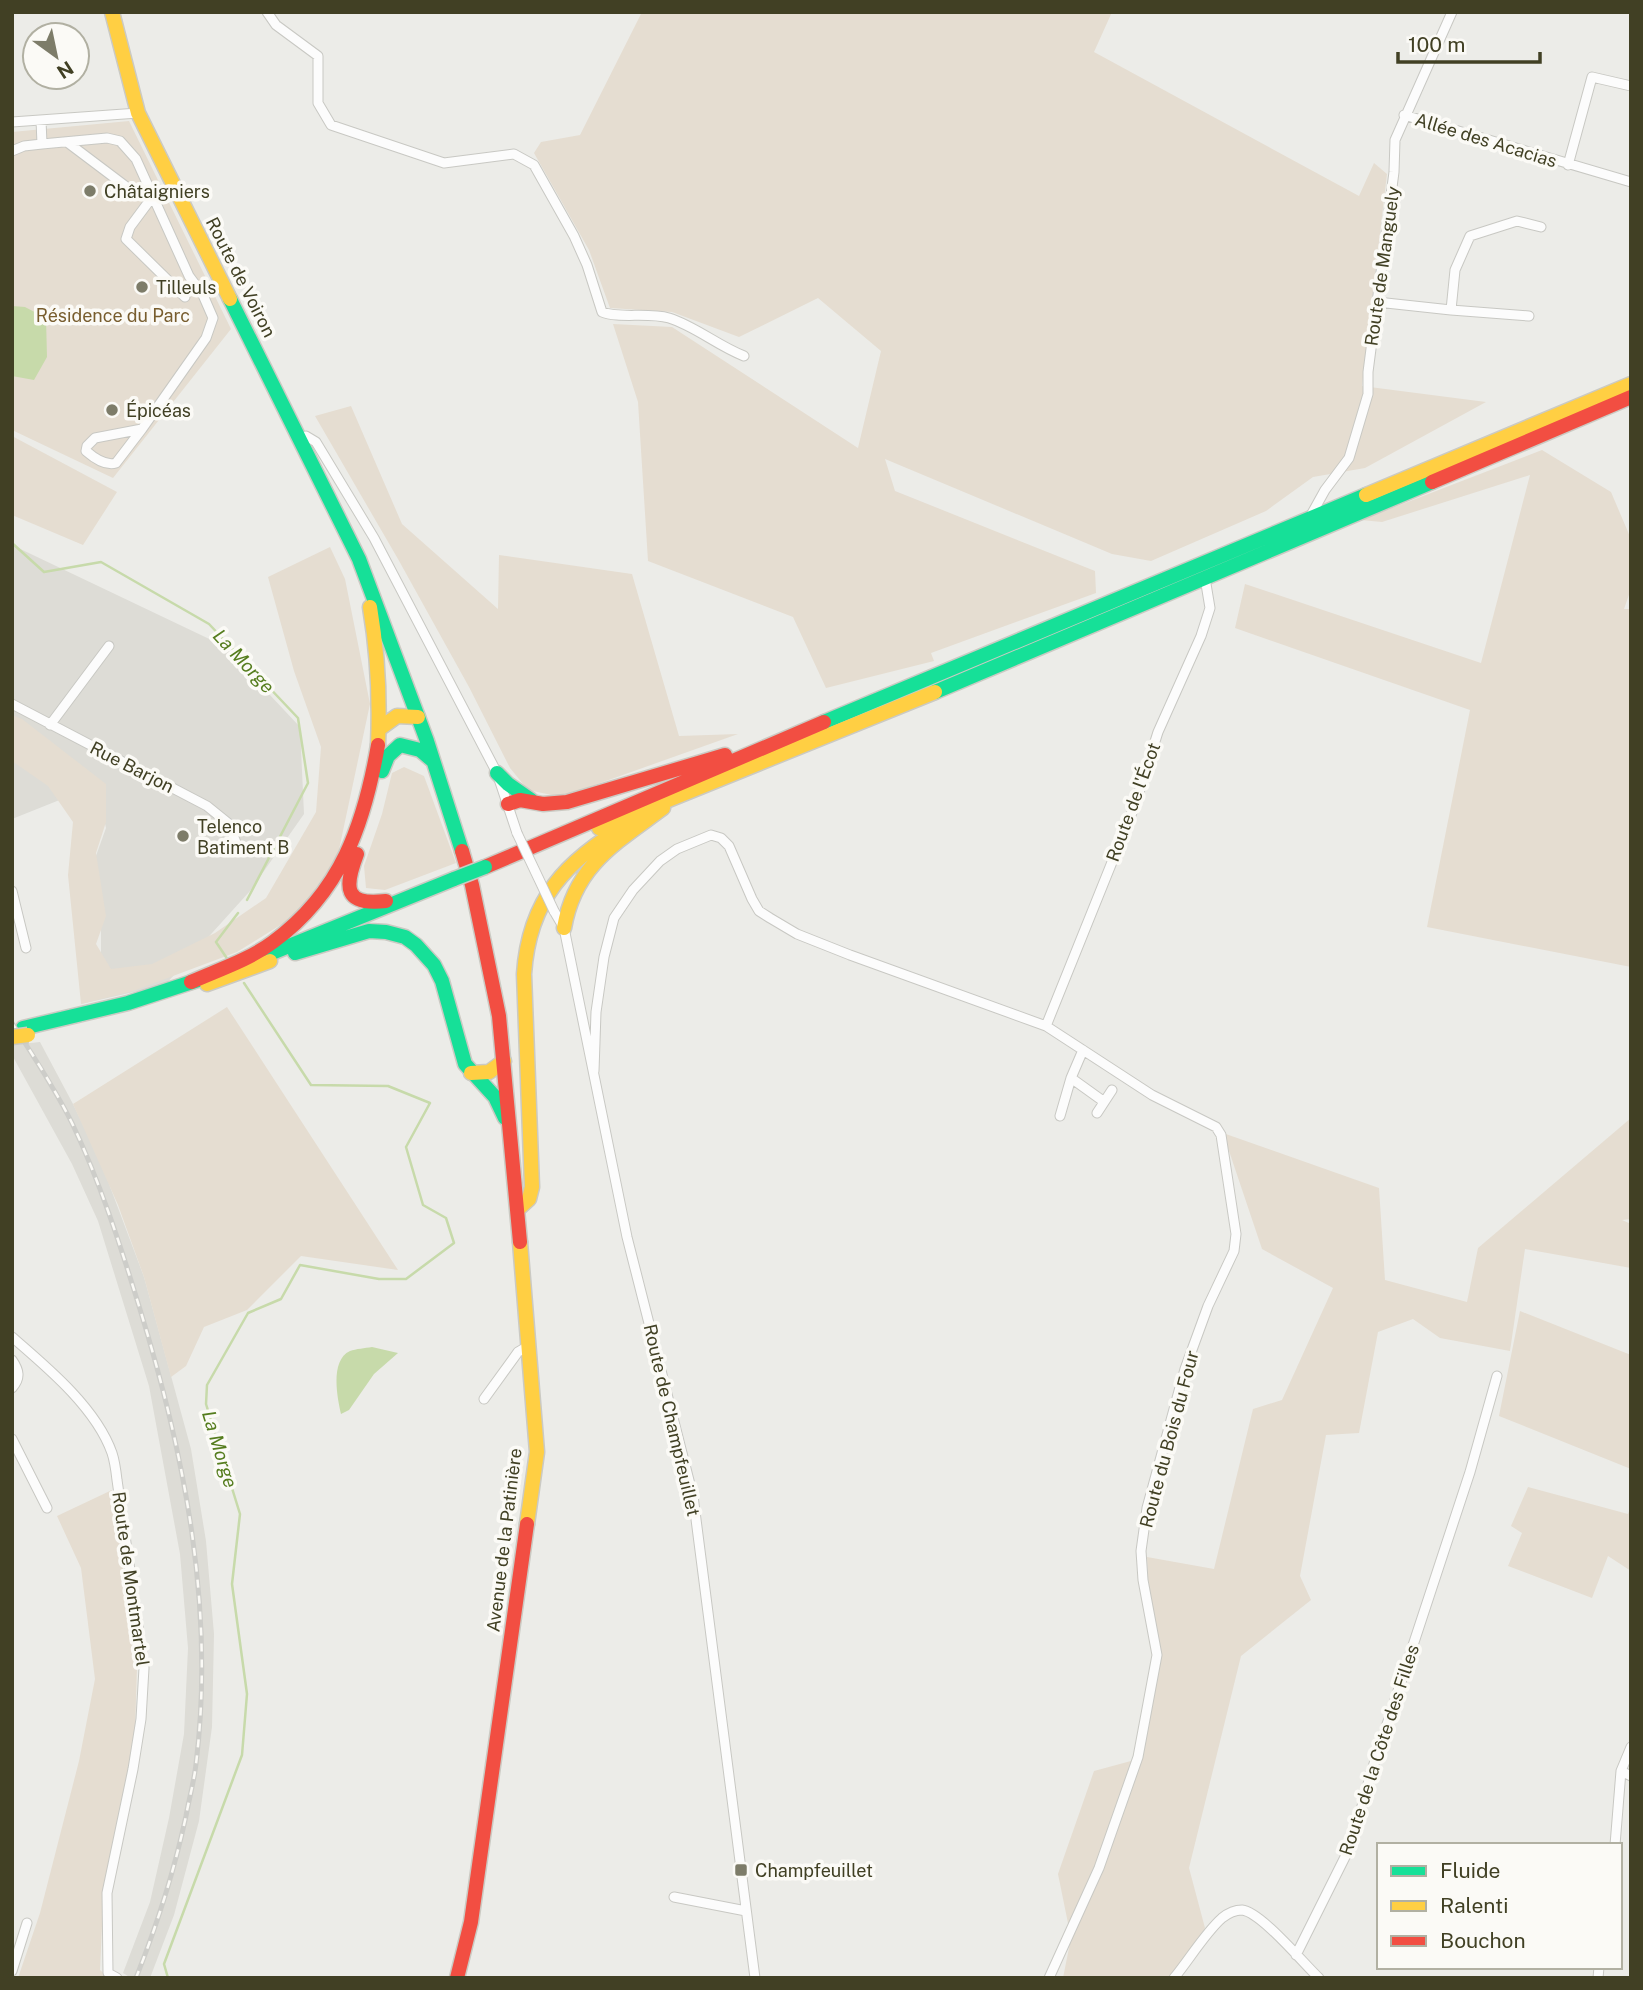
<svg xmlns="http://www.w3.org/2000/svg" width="1643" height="1990" viewBox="0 0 1643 1990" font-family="'Public Sans',sans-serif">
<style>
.built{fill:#dddcd6}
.green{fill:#e5ddd1}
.water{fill:#c7daaa}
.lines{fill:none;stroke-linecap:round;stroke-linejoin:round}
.stream{stroke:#c7daaa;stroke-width:2.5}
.street-casing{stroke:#c8c8c3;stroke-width:11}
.fast-casing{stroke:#cbcac3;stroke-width:17}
.slow-casing{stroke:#cbcac3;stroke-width:17}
.jam-casing{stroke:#cbcac3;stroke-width:17}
.street{stroke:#fcfcfc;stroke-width:9}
.fast{stroke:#16e098;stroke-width:14}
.slow{stroke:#ffcf43;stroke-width:14}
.jam{stroke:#f24e42;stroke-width:14}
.rail-casing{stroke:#cdcdc9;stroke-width:5}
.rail{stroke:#fbfaf6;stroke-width:2.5;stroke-dasharray:8;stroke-linecap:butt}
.street-bridge-casing{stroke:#c8c8c3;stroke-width:11;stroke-linecap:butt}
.fast-bridge-casing{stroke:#cbcac3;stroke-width:17;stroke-linecap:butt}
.slow-bridge-casing{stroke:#cbcac3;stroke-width:17;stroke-linecap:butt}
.street-bridge{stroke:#fcfcfc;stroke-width:9}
.fast-bridge{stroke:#16e098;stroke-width:14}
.slow-bridge{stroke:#ffcf43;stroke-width:14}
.poi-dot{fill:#7d7c69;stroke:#fbfaf6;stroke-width:2.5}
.labels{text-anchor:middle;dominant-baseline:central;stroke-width:7;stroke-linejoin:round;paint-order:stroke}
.street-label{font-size:18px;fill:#414024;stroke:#fbfaf6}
.poi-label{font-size:18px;fill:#414024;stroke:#fbfaf6;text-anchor:start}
.park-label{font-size:18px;fill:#785d2e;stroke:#fbfaf6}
.water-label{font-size:19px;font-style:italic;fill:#557d1e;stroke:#fbfaf6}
</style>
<rect width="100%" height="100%" fill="#ecece8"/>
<path class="built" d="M12,545l212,101 76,81 4,87 -54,77 -85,94 -84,19 20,-24v-58l-9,-55 14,-39 -6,-27 -8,-14 -80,32z
M40,1042l33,62 27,56 44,117 47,172 15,92 8,93 -2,93 -13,94 -25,94 -24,63h-19l-8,-5 27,-71 19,-84 15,-84 4,-86 -8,-94 -31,-168 -51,-165 -26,-57 -60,-109v-10z"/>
<path class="green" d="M642,12h470l-18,40 265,144 15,-33 13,11 -25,212 124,16 -121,66 -52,9 -47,34 -115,50 -39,-7 -227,-95 10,32 200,80 1,22 -165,60 3,8 -108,27 -33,-71 -145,-56 -10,-159 -25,-78 59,3 186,121 23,-97 -63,-53 -79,39 -67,-25 -62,-4 -21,-58 -55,-97 7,-11 39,-7z
M129,121l102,208 -118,149 -101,-48v-298z
M351,406l51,118 96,85 1,-54 133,19 47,162 59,-2 -177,63 -33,-7 -18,-22 -41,-81 -71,-128 -83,-143z
M12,436l105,56 -34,53 -71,-30z
M1542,450l69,42 20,47v50l-7,20h7v358l-204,-40 43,-217 -235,-82 10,-44 236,79 49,-188 -148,47 -21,-2z
M330,547l15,32 25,125 -33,155 -42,57 -58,36 -104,39 -52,13 -13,-129 5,-53 -25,-36 -36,-25v-46l10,4 84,65v38l-10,31 10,63 -10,28 15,25 41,-5 63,-31 51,-35 50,-86 5,-65 -27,-76 -26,-94z
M404,767l20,9 32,87 -71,27 -19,-2 -2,-22 18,-52 10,-41z
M227,1007l171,263 -97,-14 -54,54 -43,17 -18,39 -15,11 -27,-100 -26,-72 -45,-101z
M1631,1118v101l-9,1 9,4v44l-106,-19 -15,102 -70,-13 -27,-19 -35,13 -19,101 -33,2 -26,141 11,24 -70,56 -52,212 16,60 -27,50h-115l8,-40 -13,-64 36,-103 48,-13 10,-102 -5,-99 67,12 39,-160 29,-9 51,-112 -71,-39 -39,-116 156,55 6,92 82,22 11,-54z
M1520,1311l111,44v114l-132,-53z
M1528,1487l100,27 3,-8v65l-23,-15 -16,42 -84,-32 14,-33 -11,-7z
M112,1490l25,177 -3,97 -31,139 -3,67 9,8h-91l22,-65 39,-152 16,-82 -14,-111 -24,-52z"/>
<path class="water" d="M12,306l13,1 21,11 1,39 -13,23 -22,-4z
M372,1347l26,6 -24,21 -25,36 -8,4c-4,-17 -11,-54 9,-63 6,-2 15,-3 22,-4z"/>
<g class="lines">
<path class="stream" d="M12,543l32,29 57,-10 108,62 89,94 10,65 -61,117
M228,960l-12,-18 22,-29
M168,1978l-4,-14 78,-209 5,-61 -15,-110 8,-70 -34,-110 1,-19 41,-72 33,-14 19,-34 79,14h27l48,-36 -8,-25 -23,-13 -17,-58 24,-44 -42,-17 -77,-1 -67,-102"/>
<defs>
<path id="street" d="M267,12l9,13 42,31v47l13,22 113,38 70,-9 20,11 40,71 13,29 15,47c17,7 45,0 67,6 26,8 49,28 75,38
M1404,115l227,67
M41,120l1,24 65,-6 13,3 16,18 53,117 14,19 10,23 -7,20 -64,91 -47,9 -8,8 -1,5c8,7 20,15 30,12l26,-34
M12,122l126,-9
M67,142l61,46
M12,151l12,-5 18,-2
M1568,165l24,-88 39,9
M153,196l-23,31 -4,12 59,58
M1377,302l74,8 4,-40 15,-34 47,-15 24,6
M1451,310l78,6
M301,438l5,-2 10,6 58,96 123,235 20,60
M1310,517l15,-27 24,-32 19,-64v-22l26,-200 1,-32 57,-128
M12,704l195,102 21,17 9,22
M50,725l59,-79
M12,891l14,57
M554,911l10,17 63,309 66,259 62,482
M1046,1026l89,-221 23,-73 43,-96 9,-28 -5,-30
M1083,1050l-12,28 32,23
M594,1071l2,-59 8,-55 10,-39 19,-28 27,-29 17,-12 34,-14 10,3 8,8 23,53 7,12 11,7 27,16 53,21 196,71 106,69 64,32 5,8 15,99 -2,17 -26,55 -23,63 -38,139 -6,43 2,29 14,75 -19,102 -39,111 -50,110
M1097,1113l15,-23
M1060,1116l11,-38
M12,1337c36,31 84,71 100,116 3,9 4,18 5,27l27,188 -3,51 -8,50 -26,124 1,80 9,5
M12,1360c7,10 9,18 0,28
M484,1399l34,-47 12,-7
M12,1439l35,69
M1621,1771l10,5
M1615,1845l6,-74 10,-24
M674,1897l72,14
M1296,1955l56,-112 19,-70 99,-301 27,-96
M12,1971l15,-48
M1174,1978c15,-18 31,-45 48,-60 5,-4 13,-8 20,-8 19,2 61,53 77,68
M1598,1978l1,-11"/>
<path id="fast" d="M230,299l129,260 68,182 35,110
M935,692l497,-210
M824,722l542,-227
M382,771l6,-15 12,-11 20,5 13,11
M497,773l11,11 23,16
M295,953l74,-22 17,1 19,5 11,8 18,20 8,16 23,83 30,33 10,21
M257,959l197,-80
M23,1028l105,-25 70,-23"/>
<path id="slow" d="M112,12l26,101 92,186
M1366,495l265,-111
M370,607c8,47 10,91 8,138
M379,729l18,-13 21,1
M599,828l336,-136
M564,928c11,-63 52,-85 99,-120
M207,984l63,-23
M471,1073l18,-1 15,-11
M518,1209l11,-10 3,-12 -8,-213c5,-75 42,-114 105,-150
M520,1242l17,210 -10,72"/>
<path id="jam" d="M1432,482l199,-85
M508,804l12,-4 23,4 24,-2 158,-47
M462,851l10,34 27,131 21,226
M357,854c-13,34 -13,52 29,47
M485,867l339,-145
M191,982c27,-12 58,-22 82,-40 68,-50 91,-117 105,-197
M457,1978l14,-56 56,-398"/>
</defs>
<use href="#street" class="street-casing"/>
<use href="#fast" class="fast-casing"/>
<use href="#slow" class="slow-casing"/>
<use href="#jam" class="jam-casing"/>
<use href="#street" class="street"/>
<use href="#fast" class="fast"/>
<use href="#slow" class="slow"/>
<use href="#jam" class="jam"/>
<defs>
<path id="rail" d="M12,1023c21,32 43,66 60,100 28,59 48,121 67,183 46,149 76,303 57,458 -2,18 -7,35 -10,52 -12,56 -29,109 -50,162"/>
</defs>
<use href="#rail" class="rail-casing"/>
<use href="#rail" class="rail"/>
<defs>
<path id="street-bridge" d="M517,833l37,78"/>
<path id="fast-bridge" d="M454,879l31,-12"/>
<path id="slow-bridge" d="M12,1037l16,-2"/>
</defs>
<use href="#street-bridge" class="street-bridge-casing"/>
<use href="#fast-bridge" class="fast-bridge-casing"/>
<use href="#slow-bridge" class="slow-bridge-casing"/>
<use href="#street-bridge" class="street-bridge"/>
<use href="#fast-bridge" class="fast-bridge"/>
<use href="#slow-bridge" class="slow-bridge"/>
</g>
<g class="poi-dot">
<circle cx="90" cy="191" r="7"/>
<circle cx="142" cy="287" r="7"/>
<circle cx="112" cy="410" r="7"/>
<circle cx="183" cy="836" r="7"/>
<rect x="734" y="1863" width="14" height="14" rx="3.5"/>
</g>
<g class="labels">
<g class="street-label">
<text transform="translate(1486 140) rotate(17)">Allée des Acacias</text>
<text transform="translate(1382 266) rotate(-82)">Route de Manguely</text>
<text transform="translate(241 277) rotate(63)">Route de Voiron</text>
<text transform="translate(132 767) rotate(27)">Rue Barjon</text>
<text transform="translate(1133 802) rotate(-70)">Route de l'Écot</text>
<text transform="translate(672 1420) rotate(77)">Route de Champfeuillet</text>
<text transform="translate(1169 1439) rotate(-75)">Route du Bois du Four</text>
<text transform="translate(504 1540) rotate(-83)">Avenue de la Patinière</text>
<text transform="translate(131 1579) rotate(82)">Route de Montmartel</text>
<text transform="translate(1379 1750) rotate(-72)">Route de la Côte des Filles</text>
</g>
<g class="poi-label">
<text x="104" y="191">Châtaigniers</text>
<text x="156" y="287">Tilleuls</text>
<text x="126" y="410">Épicéas</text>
<text x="197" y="826">Telenco<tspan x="197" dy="21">Batiment B</tspan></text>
<text x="755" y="1870">Champfeuillet</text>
</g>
<g class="park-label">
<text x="113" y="315">Résidence du Parc</text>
</g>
<g class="water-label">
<text transform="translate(244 661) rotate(47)">La Morge</text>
<text transform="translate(220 1449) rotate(73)">La Morge</text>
</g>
</g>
<rect width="1643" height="1990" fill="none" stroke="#414024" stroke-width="28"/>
<rect x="1377" y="1843" width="245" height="126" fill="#fbfaf6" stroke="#b1b0a2" stroke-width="2"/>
<rect x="1391" y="1866" width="35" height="10" fill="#16e098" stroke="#b1b0a2" stroke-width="2"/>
<text x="1440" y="1878" font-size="21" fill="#414024">Fluide</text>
<rect x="1391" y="1901" width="35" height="10" fill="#ffcf43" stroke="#b1b0a2" stroke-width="2"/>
<text x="1440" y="1913" font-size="21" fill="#414024">Ralenti</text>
<rect x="1391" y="1936" width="35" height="10" fill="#f24e42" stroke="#b1b0a2" stroke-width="2"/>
<text x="1440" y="1948" font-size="21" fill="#414024">Bouchon</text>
<g transform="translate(56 56) rotate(147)"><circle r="33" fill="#fbfaf6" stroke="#b1b0a2" stroke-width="2"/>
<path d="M0-5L12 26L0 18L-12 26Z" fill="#7d7c69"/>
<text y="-10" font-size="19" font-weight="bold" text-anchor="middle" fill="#414024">N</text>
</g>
<path d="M1398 52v10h142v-10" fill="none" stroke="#414024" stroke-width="3.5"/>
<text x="1408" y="52" font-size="21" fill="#414024" stroke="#fbfaf6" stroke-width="5" paint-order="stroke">100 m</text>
</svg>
